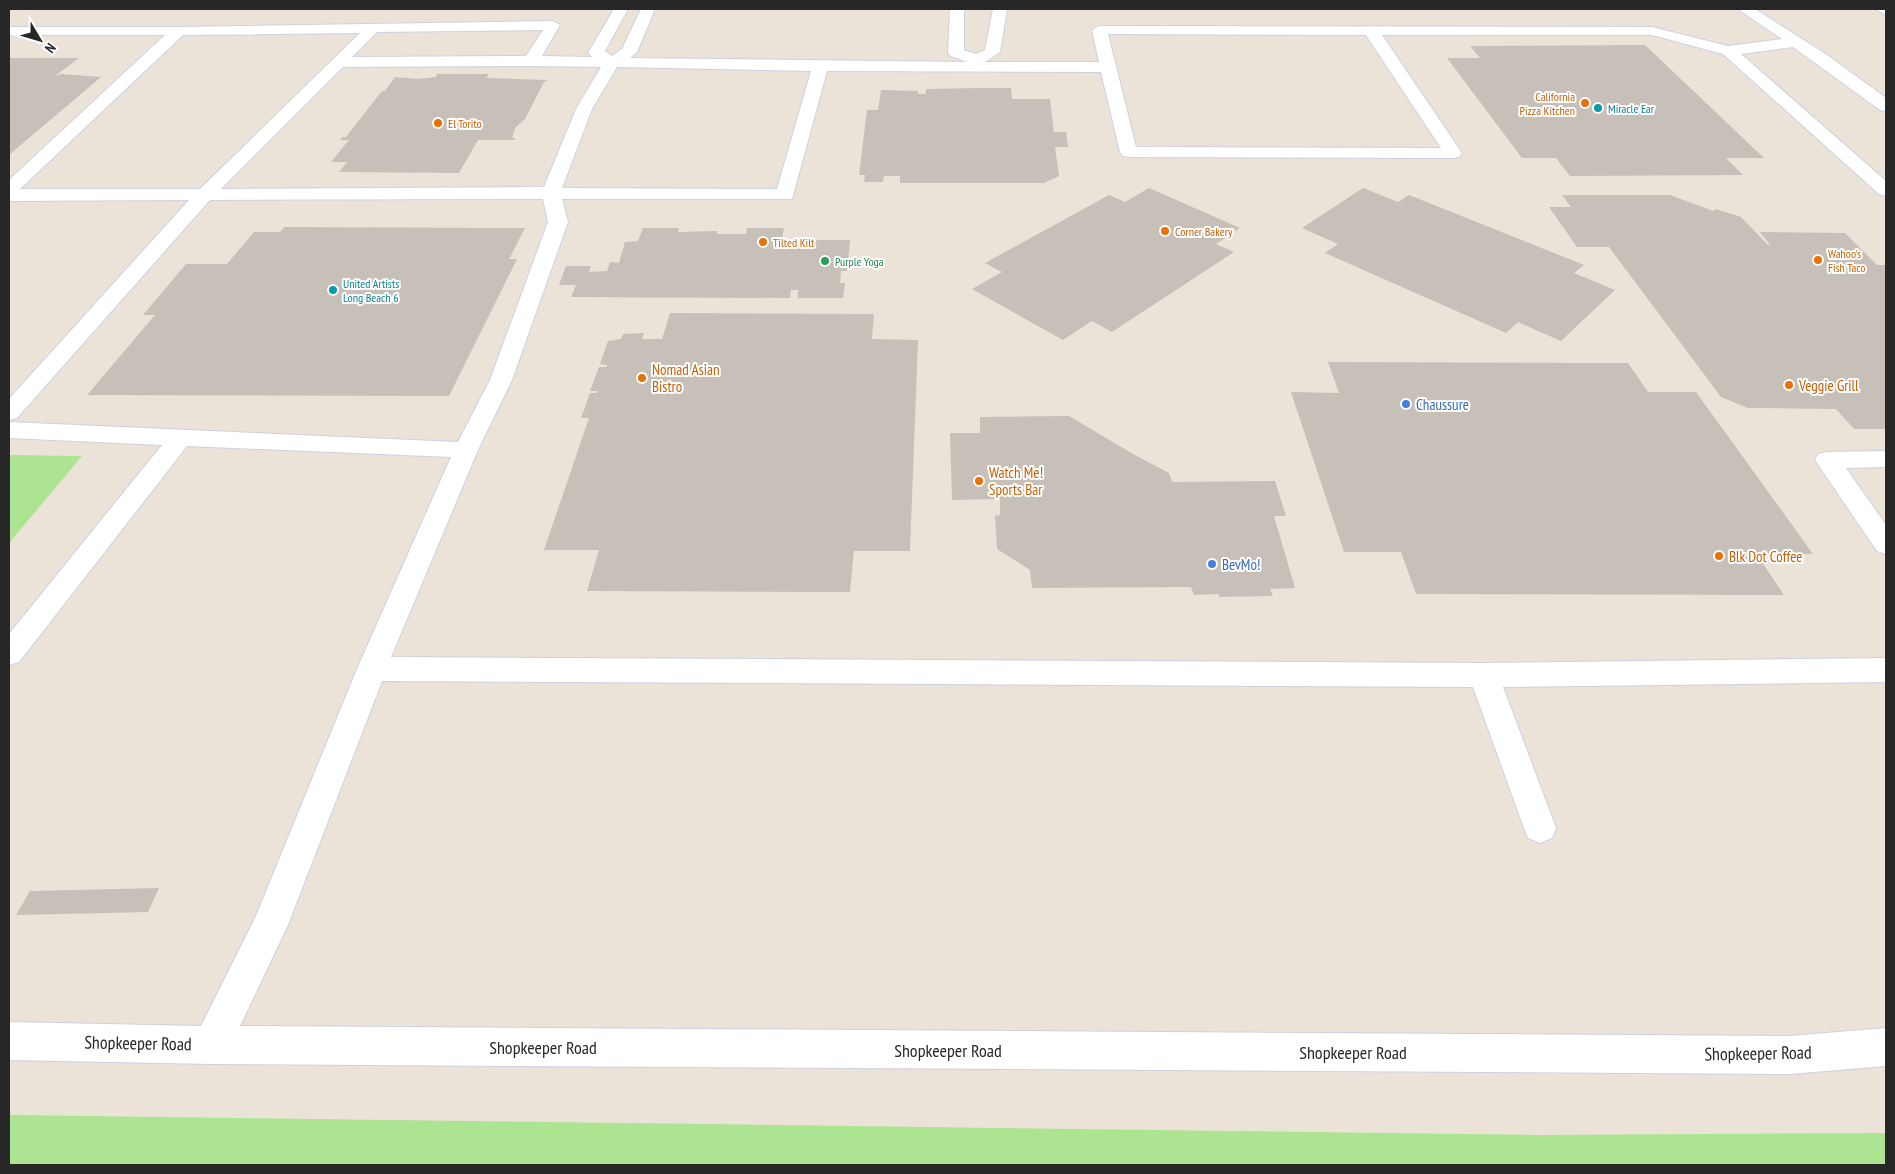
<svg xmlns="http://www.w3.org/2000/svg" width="1895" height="1174" viewBox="0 0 1895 1174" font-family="'PT Sans Narrow',sans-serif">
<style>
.green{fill:#ade492}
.building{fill:#c6c0b8}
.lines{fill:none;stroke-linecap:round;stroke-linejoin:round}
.minor-casing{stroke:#cdd1e1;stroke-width:2}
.minor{fill:#fff;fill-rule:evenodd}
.food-dot{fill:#e8710a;stroke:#fff;stroke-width:2}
.culture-dot{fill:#0f9aa8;stroke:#fff;stroke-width:2}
.leisure-dot{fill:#2e9e5b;stroke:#fff;stroke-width:2}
.shop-dot{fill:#3f7fe0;stroke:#fff;stroke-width:2}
.labels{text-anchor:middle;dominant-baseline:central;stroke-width:4;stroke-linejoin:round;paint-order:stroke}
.far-food-label{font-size:12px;fill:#c56008;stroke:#fff;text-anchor:start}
.far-culture-label{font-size:12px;fill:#0d838f;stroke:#fff;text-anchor:start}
.far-leisure-label{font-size:12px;fill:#27864d;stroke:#fff;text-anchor:start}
.food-label{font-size:15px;fill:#c56008;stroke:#fff;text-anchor:start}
.shop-label{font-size:15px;fill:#366cbe;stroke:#fff;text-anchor:start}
.near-street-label{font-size:18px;fill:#272727;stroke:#fff}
</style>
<rect width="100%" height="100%" fill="#ebe3d8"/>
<path class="green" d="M9,455l73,1 -73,87z
M9,1115l1531,20 346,-2v32h-1877z"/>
<path class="building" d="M1645,45l119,113h-38l17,17 -173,1 -14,-18h-34l-75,-100h33l-10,-12z
M9,58h70l-24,18 6,-2 40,3 -92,78z
M437,74h52l-3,4 62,2 -4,2 -19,37 -10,9 -3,10h3l-1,2h-36l-19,33 -120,-1 8,-10h-16l18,-22h-9l2,-3h4l36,-46h3l10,-14 23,2 18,-2z
M981,88h30l1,11h38l4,33h12l2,15h-13l4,29 -15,7h-144v-7h-16l-1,6h-19l1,-7h-6l8,-65h11l3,-20 37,1v3h8v-5z
M1149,188l91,40 -24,16 18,8 -122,80 -20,-11 -29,19 -91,-51 30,-17 -17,-9 124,-68 16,7z
M1363,188l35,14 11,-7 175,70 -10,8 41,17 -54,51 -43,-19 -12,11 -181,-80 13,-9 -36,-16z
M1562,195h108l43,16 3,-2 25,8 26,27 4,2 -11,-14 85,1 32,32h9v164h-32l-18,-20 -88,-1 -27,-11 -112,-150h-32l-28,-40h22z
M284,227l241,1 -16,31h8l-68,137 -362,-1 68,-80h-12l43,-51h41l27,-32h26z
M643,228h36l-1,4 39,-1v3h29l1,-6h37l-3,17h32v-5h37l-3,31h-6l-1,12h5l-2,15h-45v-8h-7l-1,8 -219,-1 5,-12h-17l7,-19h25l-2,6 18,-1 3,-9 9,1 6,-21 13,-1z
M670,313l204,1 -2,25 46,1 -8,211h-56l-4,41 -263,-1 12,-41h-55l45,-132h-8l9,-25h7l1,-2h-8l9,-24h8v-2l-7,-1 8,-23 13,-2 2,-5 21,-1 -2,6h20z
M1328,362l300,1 20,29h48l117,162 -57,-1 28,42 -368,-1 -15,-42h-57l-53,-160 48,1z
M1069,416l64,38 36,19 3,9 103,-1 11,35h-12l21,72 -25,1 3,7 -54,1v-3l-25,1 -3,-8 -159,1 -2,-18 -33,-21 -2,-33 5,-1v-16l-48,1 -2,-67h30v-16z
M159,888l-11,24 -132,3 14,-24z"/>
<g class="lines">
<defs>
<path id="minor" d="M614,9h14l-23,42 7,5 10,-7 19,-40h14l-18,43 -7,6 337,4 -16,-6 -3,-3 2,-44h14v41l12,4 9,-4 8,-41h14l-7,43 -15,10h114l-7,-32 7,-4 553,1 76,19 54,-7 -44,-30h17l72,46 59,43v13l-6,-1 -87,-63 -52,7 145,127v15l-7,-2 -156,-140 -71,-19h-270l80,118 -3,4 -6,1 -324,-1 -6,-1 -3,-4 -19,-80 -274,-1 -35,128h-230l6,23 -56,158 -34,70 -87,207 1093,6 402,-5v24l-383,5 53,141 -4,10 -12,5 -12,-5 -4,-10 -51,-141 -1091,-6 -94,244 -48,101 1550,10 96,-8v38l-96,8 -1579,-10 -202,-4v-38l192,4 55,-110 101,-247 94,-212 -264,-11 -168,216 -10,3v-31l153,-189 -153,-7v-16l449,20 32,-62 58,-158 -5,-23 -333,1 -193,218 -8,2v-21l180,-199 -180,1v-21l156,-145h-156v-8h170l374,-6 7,4 -18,31 50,1 -4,-4zM543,30l-17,26 -174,1 25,-25zM360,33l-160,156h-180l163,-154zM1108,34l258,1 75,113 -305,-1zM531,66l70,1 -25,42 -32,78 -323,2 122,-122zM617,67l194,4 -34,118 -215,-1 30,-79z
M1875,9h11v6z
M1886,451v16l-40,1 40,57v29l-9,-3 -62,-91 3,-6 9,-2z"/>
</defs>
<use href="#minor" class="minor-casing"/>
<use href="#minor" class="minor"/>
</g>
<g class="food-dot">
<circle cx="1585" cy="103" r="5"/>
<circle cx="438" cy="123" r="5"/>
<circle cx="1165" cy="231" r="5"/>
<circle cx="763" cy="242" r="5"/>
<circle cx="1818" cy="260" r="5"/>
<circle cx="642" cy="378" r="5"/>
<circle cx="1789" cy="385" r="5"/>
<circle cx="979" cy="481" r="5"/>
<circle cx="1719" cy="556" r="5"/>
</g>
<g class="culture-dot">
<circle cx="1598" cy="108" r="5"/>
<circle cx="333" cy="290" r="5"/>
</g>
<circle class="leisure-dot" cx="825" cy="261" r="5"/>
<g class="shop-dot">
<circle cx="1406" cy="404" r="5"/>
<circle cx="1212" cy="564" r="5"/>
</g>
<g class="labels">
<g class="far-food-label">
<text x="1575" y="96" text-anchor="end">California<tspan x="1575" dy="14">Pizza Kitchen</tspan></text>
<text x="448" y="123">El Torito</text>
<text x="1175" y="231">Corner Bakery</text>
<text x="773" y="242">Tilted Kilt</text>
<text x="1828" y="253">Wahoo's<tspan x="1828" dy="14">Fish Taco</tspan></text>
</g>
<g class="far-culture-label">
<text x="1608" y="108">Miracle Ear</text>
<text x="343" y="283">United Artists<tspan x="343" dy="14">Long Beach 6</tspan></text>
</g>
<g class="far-leisure-label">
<text x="835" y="261">Purple Yoga</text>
</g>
<g class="food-label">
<text x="652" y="369">Nomad Asian<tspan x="652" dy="17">Bistro</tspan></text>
<text x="1799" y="385">Veggie Grill</text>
<text x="989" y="472">Watch Me!<tspan x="989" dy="17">Sports Bar</tspan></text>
<text x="1729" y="556">Blk Dot Coffee</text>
</g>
<g class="shop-label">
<text x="1416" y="404">Chaussure</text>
<text x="1222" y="564">BevMo!</text>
</g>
<g class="near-street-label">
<text transform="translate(138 1043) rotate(1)">Shopkeeper Road</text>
<text x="543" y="1047">Shopkeeper Road</text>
<text x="948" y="1050">Shopkeeper Road</text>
<text x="1353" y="1052">Shopkeeper Road</text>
<text transform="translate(1758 1053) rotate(-1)">Shopkeeper Road</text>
</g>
</g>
<rect width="1895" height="1174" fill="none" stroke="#272727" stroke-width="20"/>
<g transform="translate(40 40) rotate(128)" stroke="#ffffff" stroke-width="4" paint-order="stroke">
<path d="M0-4L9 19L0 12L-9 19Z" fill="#272727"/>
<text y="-8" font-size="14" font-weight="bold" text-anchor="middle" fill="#272727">N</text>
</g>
</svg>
